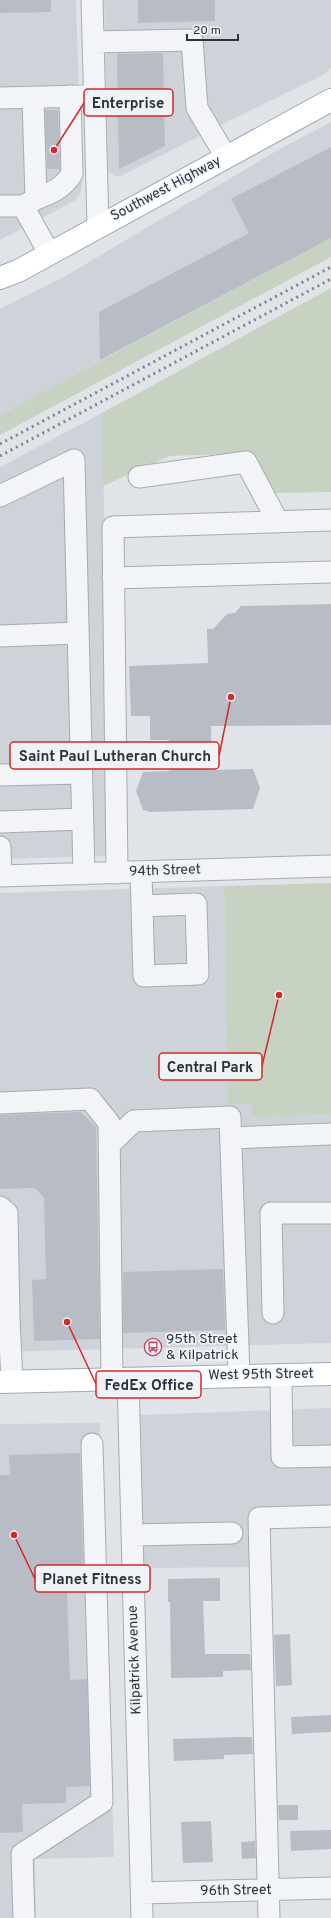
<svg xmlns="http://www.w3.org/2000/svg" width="331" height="1918" viewBox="0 0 331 1918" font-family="Overpass,sans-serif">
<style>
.built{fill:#ced3da}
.green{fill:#c7d2c2}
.building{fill:#b8bdc5}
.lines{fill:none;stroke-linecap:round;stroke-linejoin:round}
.minor-casing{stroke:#a6abb2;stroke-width:23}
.major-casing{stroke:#a0a9b3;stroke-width:24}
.minor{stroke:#f3f4f7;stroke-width:21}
.major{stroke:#fff;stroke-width:22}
.rail{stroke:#7b8591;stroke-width:3;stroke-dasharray:2 4;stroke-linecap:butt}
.labels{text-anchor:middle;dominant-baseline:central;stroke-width:3.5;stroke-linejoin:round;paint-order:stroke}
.street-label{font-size:14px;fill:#2a333f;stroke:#f0f3f6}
.poi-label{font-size:14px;fill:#2a333f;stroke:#f0f3f6;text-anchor:start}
.leader{fill:none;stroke:#d62828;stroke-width:1.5}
.callout-dot{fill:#d62828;stroke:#f0f3f6;stroke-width:1.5}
.callout{fill:#f0f3f6;stroke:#d62828;stroke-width:1.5}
.callout-label{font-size:15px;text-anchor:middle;font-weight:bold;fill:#2a333f}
</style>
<rect width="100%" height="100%" fill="#e0e4e8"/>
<path class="built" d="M0,0h76l6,182 -1,10 -5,8 -76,40z
M104,0h227v68l-8,7 -100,49 -102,52h-6l-6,-4 -1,-5z
M331,122v116l-331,177v-106l62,-31 216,-128z
M102,413l9,443 -111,3v-392z
M224,886l4,219 24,-1v13l79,-2v228l-331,9v-459z
M331,1408v108l-72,2 1,49 -117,1 -3,-153z
M100,1423l14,434 -79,2 1,59h-36v-494z"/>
<path class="green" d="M331,238v19l-331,178v-20z
M331,288v204l-56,1 -21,-40 -85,3 -66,30 -1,-73z
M331,883v232l-79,2v-13l-24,1 -4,-219z"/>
<path class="building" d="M0,0h51v12l-51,1z
M138,0h77v21l-77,2z
M163,53l2,93 -46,23 -2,-115z
M45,110h13l2,59h-13z
M331,147v91l-231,122 -1,-48 150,-79 -18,-34z
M331,604v121l-120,1 1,44 41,-1 7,19 -7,21 -103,3 -7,-2 -7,-19 7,-19 26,-1v-31h-19v-24h-19l-2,-50 79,-3 -1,-34h6l14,-15 8,-1 6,-7z
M81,1112l15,15 4,212 -66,2 -2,-61 14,-1 -2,-81 -9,-10 -35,1v-74z
M223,1269l2,61 -102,3v-61z
M80,1453l4,139h-17l3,88 17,-1 3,107 -24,1v16l-44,1 1,28 -23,1v-358h10l-1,-20z
M220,1578v23h-17l2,53h45l1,16 -28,1v6l-52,1 -1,-76h-2v-23z
M290,1634l2,51 -16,1 -2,-51z
M331,1715v17l-39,2 -1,-17z
M238,1737h14l1,17 -29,1v4l-50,2 -1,-22z
M278,1805h20v15h-19z
M211,1821l2,41 -30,1 -2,-41z
M331,1830v19l-40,2 -1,-20z
M255,1841l1,17 -14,1 -1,-17z"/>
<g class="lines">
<defs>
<path id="minor" d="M92,0l6,226
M93,42l99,-2 5,68 29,49
M0,98l84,-2
M36,199c15,-6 27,-11 36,-25l-2,-78
M0,206h23l13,-7 -3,-102
M23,206l26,47
M139,477l107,-15 32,60
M0,496l74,-36 10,414
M113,578l218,-6
M0,636l78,-3
M0,775l81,-2
M0,822l82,-3
M0,847l1,29
M141,872l3,104 54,-2 -2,-70 -54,2
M117,873l-4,-346 218,-7
M0,876l331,-10
M0,1103l90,-4 19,24 3,256
M231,1138l100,-4
M109,1145l25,-24 96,-4 9,259
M0,1207l7,6 2,106h-9
M273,1313l-2,-100h60
M9,1319l3,62
M281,1375l1,82 49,-1
M128,1378l14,540
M132,1535l100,-2
M142,1893l189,-5
M24,1918l-2,-64 80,-52 -10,-358
M269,1918l-10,-400 72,-2"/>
<path id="major" d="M0,278l18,-7 313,-171
M0,1382l331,-8"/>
</defs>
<use href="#minor" class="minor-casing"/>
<use href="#major" class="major-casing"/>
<use href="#minor" class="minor"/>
<use href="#major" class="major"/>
<path class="rail" d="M0,444l331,-177
M0,456l331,-177"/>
</g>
<defs>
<symbol id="bus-ring" viewBox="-11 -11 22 22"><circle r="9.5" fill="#f0f3f6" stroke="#c64d67" stroke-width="1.5"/><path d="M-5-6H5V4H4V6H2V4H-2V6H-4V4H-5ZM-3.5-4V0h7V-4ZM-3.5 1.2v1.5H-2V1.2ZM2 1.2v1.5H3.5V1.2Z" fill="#c64d67"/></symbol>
</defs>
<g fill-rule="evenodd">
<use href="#bus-ring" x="143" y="1337" width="20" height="20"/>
</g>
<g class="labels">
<g class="street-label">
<text transform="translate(166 189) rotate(-28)">Southwest Highway</text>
<text transform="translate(165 871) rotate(-2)">94th Street</text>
<text transform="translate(261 1375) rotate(-1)">West 95th Street</text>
<text transform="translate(135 1660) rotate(-92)">Kilpatrick Avenue</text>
<text transform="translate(236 1891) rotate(-1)">96th Street</text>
</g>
<g class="poi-label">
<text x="166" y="1339">95th Street<tspan x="166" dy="16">&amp; Kilpatrick</tspan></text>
</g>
</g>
<path class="leader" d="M54 150L84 103M231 697L219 756M279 995L262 1066M67 1322L96 1384M14 1535L35 1579"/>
<g class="callout-dot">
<circle cx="54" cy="150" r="4"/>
<circle cx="231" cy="697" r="4"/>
<circle cx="279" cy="995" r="4"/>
<circle cx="67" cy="1322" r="4"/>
<circle cx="14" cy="1535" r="4"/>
</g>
<g class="callout">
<rect x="84" y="89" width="89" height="27" rx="4"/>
<rect x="10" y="742" width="209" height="27" rx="4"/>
<rect x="159" y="1053" width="103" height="27" rx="4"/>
<rect x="96" y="1371" width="105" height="27" rx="4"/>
<rect x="35" y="1565" width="115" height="27" rx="4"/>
</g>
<g class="callout-label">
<text x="128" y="108">Enterprise</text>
<text x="115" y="761">Saint Paul Lutheran Church</text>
<text x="210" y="1072">Central Park</text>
<text x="149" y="1390">FedEx Office</text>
<text x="92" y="1584">Planet Fitness</text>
</g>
<path d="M187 34v6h51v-6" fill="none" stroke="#2a333f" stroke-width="2"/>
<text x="193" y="34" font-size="12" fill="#2a333f" stroke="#f0f3f6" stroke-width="3" paint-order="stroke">20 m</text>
</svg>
